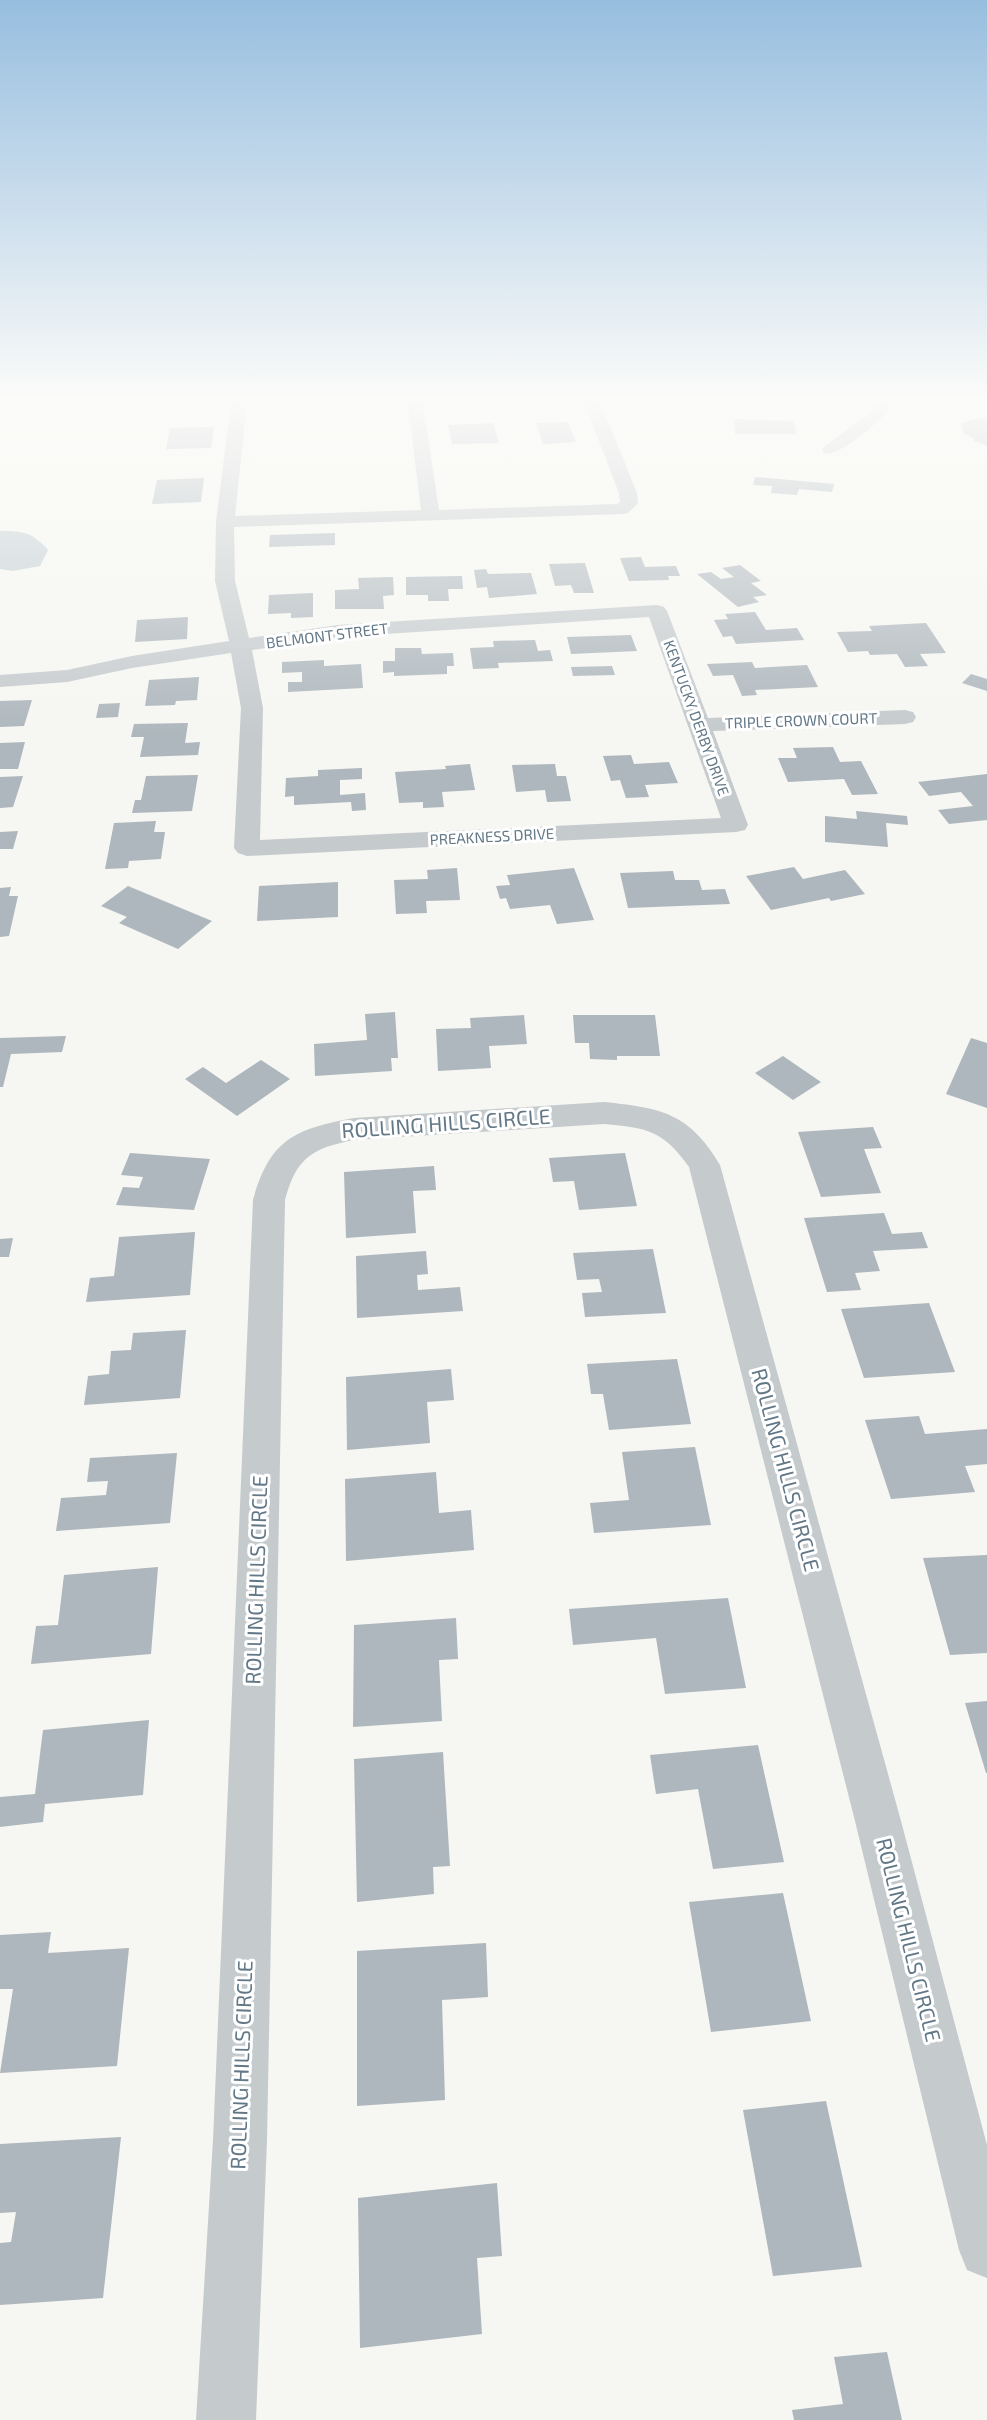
<svg xmlns="http://www.w3.org/2000/svg" width="987" height="2420" viewBox="0 0 987 2420" font-family="'Exo 2',sans-serif">
  <style>
    .water { fill: #bfccd1 }
    .building { fill: #aeb7bd }
    .lines { fill: none; stroke-linecap: round; stroke-linejoin: round }
    .minor { fill: #c5cacd; fill-rule: evenodd }
    .labels { text-anchor: middle; stroke-width: 6; stroke-linejoin: round; paint-order: stroke }
    .far-street-label { font-size: 15px; fill: #627887; stroke: #fff }
    .near-street-label { font-size: 21px; fill: #627887; stroke: #fff }
  </style>
  <rect width="100%" height="100%" fill="#f6f6f2"/>
  <path class="water" d="M0,531C23,531 32,532 48,550L40,566L13,571L0,569Z"/>
  <path class="building" d="M793,397H819L822,402L797,403Z
    M981,418L987,420V445L974,441L973,438L964,434L961,423Z
    M734,419L794,421L796,434H735Z
    M568,422L576,442L543,444L536,423Z
    M493,423L499,443L452,444L448,425Z
    M214,427L211,448L166,449L170,428Z
    M755,477L834,484L832,492L799,489L797,495L771,493L772,486L753,485Z
    M204,478L201,502L152,504L157,480Z
    M335,533V545L269,547L270,535Z
    M641,557L645,567L676,566L680,576H668L669,580L629,581L620,558Z
    M585,563L594,593H574L571,585L555,586L549,564Z
    M740,565L761,581L751,583L767,595L753,597L759,602L738,607L697,574L711,572L721,579L734,577L722,568Z
    M486,569L488,574L531,573L537,594L489,598L487,587L477,588L474,570Z
    M462,576L463,589H448L449,601H428V595H406V577Z
    M393,577L394,595L383,596L384,609H335V590L359,589L358,578Z
    M313,593V617L291,618V613L268,614L269,595Z
    M755,612L766,630L797,628L804,640L736,644L732,636L723,637L714,620L728,619L725,614Z
    M188,617L187,639L135,642L137,620Z
    M926,623L946,653L920,654L928,666L905,667L897,654L870,655L868,651L848,652L837,632L872,631L869,626Z
    M631,635L637,651L571,654L567,637Z
    M535,640L538,651L550,650L553,661L498,663L499,668L473,669L470,648L494,647L493,641Z
    M395,648H421L422,654L453,653L454,666H447V674L394,676V672L383,673V661H395Z
    M324,660V666L361,664L363,688L288,692V682H302V672L282,673V662Z
    M752,662L755,668L807,665L818,687L755,690L757,695L742,696L733,675L713,676L707,664Z
    M612,666L615,675L573,676L571,667Z
    M971,674L987,679V691L962,683Z
    M199,677L197,700L176,701L175,705L145,706L149,680Z
    M32,700L24,726L0,727V701Z
    M120,703L118,717L96,718L99,704Z
    M188,723L185,743L200,742L198,755L140,757L144,737H131L134,724Z
    M25,742L18,769H0V743Z
    M833,747L840,762L861,761L878,794L852,795L844,779L788,782L778,758H797L793,748Z
    M631,755L634,764L669,762L678,783L645,785L649,797L626,798L620,780L611,781L603,756Z
    M470,764L475,790L442,792L444,807L423,808V802L399,803L395,772L446,769L445,766Z
    M555,764L557,776H566L571,801L547,802L545,790L516,792L512,765Z
    M362,768V779L340,780V795L365,793L366,810L352,811L351,802L294,805V796L285,797L286,778L318,776V770Z
    M987,774V820L949,824L938,810L973,806L961,792L929,796L918,782Z
    M198,775L192,811L132,813L135,800H141L146,776Z
    M23,776L13,807L0,808V777Z
    M856,811L907,816L908,825L886,823L888,847L825,842V816L857,819Z
    M156,821L154,832H165L161,859L129,861L128,868L105,869L114,823Z
    M18,831L13,849H0V832Z
    M794,867L803,879L845,870L865,894L831,901L829,898L771,910L746,876Z
    M457,868L460,900L426,901L427,913L396,914L394,880L428,879L427,870Z
    M574,868L594,920L557,924L550,905L510,909L506,898L500,899L496,886L510,885L507,875Z
    M673,871L675,880H699L702,890L725,889L730,904L628,908L620,873Z
    M338,882V917L257,921L259,886Z
    M128,886L212,921L178,949L119,923L127,917L101,906Z
    M11,887L9,896H18L9,936L0,937V888Z
    M395,1012L398,1058H391L392,1071L315,1076L314,1044L367,1040L365,1014Z
    M524,1015L527,1044L489,1046L491,1068L438,1071L436,1029L471,1028L470,1018Z
    M573,1015H655L660,1056H617V1060L590,1059L589,1043H575Z
    M66,1036L62,1052L11,1054L3,1087H0V1038Z
    M971,1038L987,1043V1108L946,1094Z
    M783,1056L821,1082L793,1100L755,1073Z
    M261,1060L290,1079L237,1116L185,1079L203,1067L226,1083Z
    M873,1127L882,1148L864,1149L881,1193L821,1197L798,1132Z
    M130,1153L210,1159L194,1210L116,1205L123,1187L139,1188L143,1177L121,1175Z
    M625,1153L637,1206L579,1210L574,1181L553,1182L549,1158Z
    M434,1166L436,1190L413,1191L416,1233L346,1238L344,1172Z
    M884,1213L892,1234L922,1232L928,1248L873,1251L880,1271L855,1273L861,1290L827,1292L804,1218Z
    M195,1232L190,1295L86,1302L90,1278L114,1276L119,1237Z
    M13,1238L9,1257H0V1239Z
    M653,1249L666,1313L585,1317L582,1293L602,1292L599,1279L577,1280L573,1253Z
    M426,1251L428,1274L417,1275L418,1290L460,1287L463,1311L357,1318L356,1256Z
    M929,1303L955,1372L864,1378L841,1309Z
    M186,1330L180,1398L84,1405L88,1376L109,1374L111,1351L131,1350L133,1333Z
    M677,1359L691,1424L609,1430L603,1394H591L587,1364Z
    M451,1369L454,1400L427,1402L430,1443L347,1450L346,1377Z
    M919,1416L925,1434L987,1429V1464L965,1466L975,1492L891,1499L865,1420Z
    M695,1447L711,1525L594,1533L590,1503L629,1500L622,1452Z
    M177,1453L170,1523L56,1531L61,1498L106,1495L108,1481L87,1482L90,1458Z
    M436,1472L439,1513L471,1510L474,1550L346,1561L345,1479Z
    M987,1555V1653L950,1655L923,1558Z
    M158,1567L151,1654L31,1664L36,1626L58,1625L64,1575Z
    M728,1598L746,1688L665,1694L656,1638L573,1645L569,1609Z
    M456,1618L458,1659L439,1660L442,1721L353,1727L354,1625Z
    M987,1701V1773H986L965,1703Z
    M149,1720L143,1795L45,1804L43,1822L0,1827V1797L35,1794L43,1730Z
    M758,1745L784,1862L713,1869L698,1789L656,1794L650,1755Z
    M443,1752L450,1866L433,1867L434,1894L357,1902L354,1759Z
    M783,1893L811,2021L711,2032L689,1902Z
    M51,1932L48,1953L129,1948L117,2066L0,2073L13,1989H0V1935Z
    M486,1943L488,1997L442,2000L445,2100L357,2106V1951Z
    M826,2101L862,2267L773,2276L743,2110Z
    M121,2137L103,2298L0,2305V2243L11,2242L16,2212L0,2213V2144Z
    M497,2183L502,2256L477,2258L482,2334L360,2348L358,2198Z
    M887,2352L902,2420H794L792,2410L843,2404L834,2357Z"/>
  <g class="lines">
    <path class="minor" d="M239,397L247,402L235,516L421,510L407,397L422,398L439,510L617,504L620,502L619,493L582,397H598L637,493L638,503L628,513L622,514L234,527L235,581L249,638L338,625L657,605L664,607L667,611L708,718L905,710L913,712L916,717L913,722L905,724L713,731L748,825L745,830L736,832L247,856L238,853L234,848L241,708L231,653L132,668L67,682L0,687V675L67,670L132,656L229,641L215,581L216,522L231,402ZM649,617L721,818L260,840L263,708L252,650L338,637Z
      M885,397H901C890,412 842,458 824,453L822,450L824,447L868,414Z
      M604,1102C660,1108 689,1112 720,1165L901,1821L987,2145V2278L967,2270L959,2250L855,1821L689,1167C663,1130 647,1128 604,1124L354,1140C312,1148 296,1158 285,1200L267,2140L256,2420H196L213,2140L253,1200C270,1139 295,1129 354,1118Z"/>
  </g>
  <linearGradient id="sky" x2="0" y2="1"><stop stop-color="#97bedf"/><stop offset="0.54" stop-color="#fbfbf9"/><stop offset="1" stop-color="#fbfbf9" stop-opacity="0"/></linearGradient>
  <rect width="987" height="736" fill="url(#sky)"/>
  <g class="labels">
    <g class="far-street-label">
      <text transform="translate(327 636) rotate(-7)" y="5">BELMONT STREET</text>
      <text transform="translate(696 718) rotate(70)" y="5">KENTUCKY DERBY DRIVE</text>
      <text transform="translate(801 721) rotate(-2)" y="5">TRIPLE CROWN COURT</text>
      <text transform="translate(492 837) rotate(-3)" y="5">PREAKNESS DRIVE</text>
    </g>
    <g class="near-street-label">
      <text transform="translate(446 1124) rotate(-4)" y="7">ROLLING HILLS CIRCLE</text>
      <text transform="translate(785 1470) rotate(75)" y="7">ROLLING HILLS CIRCLE</text>
      <text transform="translate(257 1580) rotate(-88)" y="7">ROLLING HILLS CIRCLE</text>
      <text transform="translate(908 1940) rotate(76)" y="7">ROLLING HILLS CIRCLE</text>
      <text transform="translate(242 2065) rotate(-88)" y="7">ROLLING HILLS CIRCLE</text>
    </g>
  </g>
</svg>
